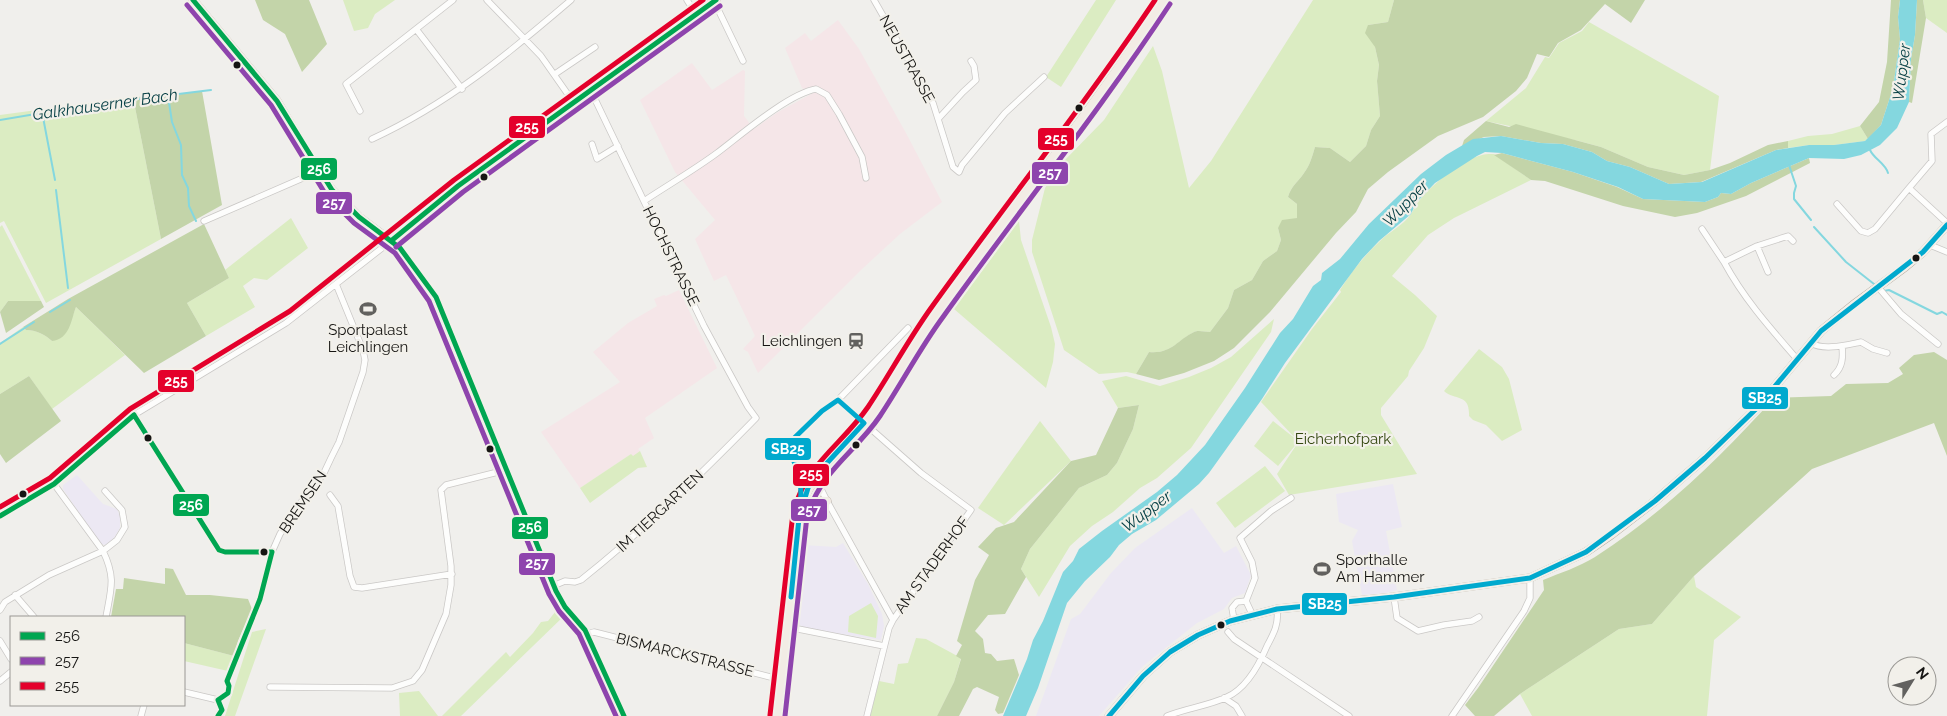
<svg xmlns="http://www.w3.org/2000/svg" width="1947" height="716" viewBox="0 0 1947 716" font-family="Raleway,sans-serif">
  <style>
    .industrial { fill: #f5e6e8 }
    .education { fill: #ece8f3 }
    .green { fill: #dbecc2 }
    .forest { fill: #c3d4a9 }
    .water { fill: #84d7df }
    .lines { fill: none; stroke-linecap: round; stroke-linejoin: round }
    .stream { stroke: #84d7df; stroke-width: 2 }
    .minor-tunnel { stroke: #cfcecb; stroke-width: 5.5; stroke-dasharray: 5.5 3; stroke-linecap: butt }
    .minor-casing { stroke: #cac8c6; stroke-width: 7 }
    .major-casing { stroke: #b7aca1; stroke-width: 9 }
    .minor { stroke: #fdfdfc; stroke-width: 5.5 }
    .major { stroke: #f2ece5; stroke-width: 8 }
    .bus-1-casing { stroke: #f2f0ea; stroke-width: 9 }
    .bus-2-casing { stroke: #f2f0ea; stroke-width: 9 }
    .bus-3-casing { stroke: #f2f0ea; stroke-width: 9 }
    .bus-4-casing { stroke: #f2f0ea; stroke-width: 9 }
    .bus-1 { stroke: #00a651; stroke-width: 5 }
    .bus-2 { stroke: #8e44ad; stroke-width: 5 }
    .bus-3 { stroke: #e4002b; stroke-width: 5 }
    .bus-4 { stroke: #00a9ce; stroke-width: 5 }
    .bus-dot { fill: #161513; stroke: #f2f0ea; stroke-width: 2 }
    .labels { text-anchor: middle; stroke-width: 4.5; stroke-linejoin: round; paint-order: stroke }
    .street-label { font-size: 15px; fill: #161513; stroke: #f2f0ea }
    .poi-label { font-size: 15px; fill: #161513; stroke: #f2f0ea }
    .park-label { font-size: 15px; fill: #344710; stroke: #f2f0ea }
    .water-label { font-size: 16px; font-style: italic; fill: #084146; stroke: #f2f0ea }
    .line-badge { stroke: #f2f0ea; stroke-width: 2 }
    .badge-label { font-size: 14px; text-anchor: middle; font-weight: bold; fill: #fff }
  </style>
  <rect width="100%" height="100%" fill="#f0efec"/>
  <path class="industrial" d="M838,20L859,49L906,133L942,202L900,234L861,270L758,373L748,352L743,349L755,336L726,275L714,281L695,239L715,220L675,172L640,100L692,63L712,90L743,70L745,71L744,116L754,129L778,112L813,93L802,88L785,48L805,33L811,41Z
    M679,290L717,368L645,418L654,438L638,449L640,451L633,457L631,454L580,488L541,432L620,382L593,352L628,323L657,306L654,299L664,295L666,296Z"/>
  <path class="education" d="M77,475L103,504L117,509L120,516V528L114,538L106,545L101,544L96,538L63,489V485Z
    M1393,484L1402,527L1386,531L1397,590L1386,593L1362,595L1352,541L1358,530L1339,522L1336,494Z
    M1192,508L1224,553L1236,546L1251,575L1245,593L1232,598L1224,609L1197,623L1143,666L1099,716H1036L1071,619L1080,614L1111,573L1135,548Z
    M843,543L868,584L882,614L884,626L881,640L808,629L795,623L803,545L836,547Z"/>
  <path class="green" d="M343,0H395L375,14L368,28L354,31Z
    M1096,0H1116L1061,87L1046,77Z
    M1313,0H1394L1388,22L1368,25L1375,47L1379,65L1377,81L1380,116L1371,130L1366,146L1350,162L1330,148L1315,147C1312,157 1310,165 1304,173C1298,182 1291,186 1288,197L1297,204V218L1278,228L1281,240L1277,251L1263,261L1252,280L1234,290L1228,308L1210,332C1205,332 1198,330 1194,332C1177,341 1171,354 1149,352L1136,374L1127,372L1099,374L1064,350L1032,252V240L1045,188L1063,162L1104,120L1153,46L1162,71L1189,188L1211,161Z
    M1923,0H1947V33L1926,18Z
    M1589,22L1719,96L1710,170L1684,175L1648,167L1601,147L1579,141L1486,121L1526,88L1545,57L1549,58L1559,43L1582,31Z
    M133,97L161,239L46,303L4,221L0,223V115Z
    M1860,126L1868,139L1865,141L1834,145H1809L1788,148V141L1808,136L1832,134Z
    M1488,154H1494L1531,180L1454,218L1428,235L1392,276L1415,295L1437,316L1424,348L1409,371L1408,376L1381,408V415L1417,474L1289,495L1277,474L1299,441L1278,466L1254,446L1273,421L1297,440L1261,402L1312,329L1341,292L1340,290C1351,272 1364,256 1379,242C1388,232 1403,226 1411,214C1414,210 1415,205 1419,201C1431,185 1467,155 1488,154Z
    M291,218L308,248L267,280L254,278L243,286L255,307L206,336L187,303L229,278L225,270Z
    M1019,221L1021,240L1051,327L1055,344L1053,362L1046,388L954,309Z
    M2,225L41,301H8L0,312V227Z
    M76,307L125,355L52,409L29,376L0,394V343L23,327L26,330C36,330 44,334 52,341L73,315Z
    M1274,319L1271,332L1191,448L1157,478L1140,488L1113,512L1092,526L1070,546L1039,597L1021,569L1030,549L1079,488L1107,475L1117,463L1133,429L1139,405L1118,408L1102,381L1126,376L1160,386L1189,377L1211,368L1231,357Z
    M1479,349L1502,367L1509,379L1522,430L1502,441L1486,425L1473,420L1469,416C1470,393 1455,401 1444,391Z
    M1040,421L1071,461L1004,525L978,508Z
    M640,451L647,467L638,468L590,503L580,488L631,454L633,456Z
    M1265,466L1285,491L1235,528L1216,503Z
    M1694,576L1696,587L1741,617L1714,640L1707,716H1532L1520,694L1619,629L1652,624Z
    M871,603L878,616L876,638L848,632L849,616Z
    M559,607L566,614L461,716H442L506,652L510,657L533,633L541,622L548,621Z
    M266,629L235,716H225L252,632Z
    M916,638L926,639L961,658L954,682L937,716H870L879,681L894,684L898,664L908,663Z
    M184,643L234,656L228,671L184,661Z
    M419,691L438,716H400L399,693Z"/>
  <path class="forest" d="M255,0H309L327,44L302,72L285,34L263,20Z
    M1394,0H1645L1631,23L1605,4L1581,30L1558,43L1549,57L1537,54L1527,78L1516,91L1483,117L1438,136L1388,172L1368,189L1356,212L1336,233L1270,312L1234,348L1214,361L1184,373L1159,380L1136,374L1149,352C1172,354 1177,340 1194,332C1198,330 1206,332 1210,332L1228,308L1234,290L1252,280L1263,261L1277,251L1281,240L1278,228L1282,220L1297,218V204L1288,197C1291,186 1298,182 1304,173C1310,165 1312,157 1315,147L1330,148L1350,162L1366,146L1371,130L1380,116L1377,81L1379,65L1375,47L1365,33L1368,25L1388,22Z
    M1891,0H1900L1898,17L1900,39L1893,88L1881,125L1868,139L1860,126L1879,102L1887,62Z
    M1917,0H1923L1926,18L1912,103L1909,102L1911,59L1915,35Z
    M202,91L222,205L161,239L133,97L168,96Z
    M1486,121L1509,127L1516,124L1601,147L1648,167L1684,175L1710,170L1730,163L1768,145L1788,141V148L1776,150L1701,182L1669,184L1630,167L1607,161L1592,152L1563,144L1541,143L1501,136L1484,137L1462,146L1464,140Z
    M1502,153L1573,172L1617,187L1643,199L1705,202L1718,197L1721,193L1731,194L1751,183L1809,158L1810,163L1746,196L1697,213L1675,217L1623,206L1545,181L1531,180L1494,155Z
    M204,224L229,278L187,303L206,336L144,373L76,307C71,320 70,339 52,341C44,334 36,330 26,330L23,327L68,299Z
    M8,301H41L44,307L6,333L0,312Z
    M1934,352L1947,360V456L1934,423L1812,469L1694,576L1652,624L1619,629L1520,694L1494,716H1475L1465,705L1478,688L1544,590L1543,580C1560,573 1579,567 1595,557C1662,514 1721,457 1774,398L1831,396L1846,384L1888,383L1903,374L1899,368L1914,355Z
    M29,376L61,421L6,463L0,454V394Z
    M1139,405L1133,429L1117,463L1107,475L1079,488L1030,549L1021,569L1026,577L1005,614L988,615L975,631L983,639L985,653L991,654L997,661L1014,659L1019,675L1003,713L998,714L995,710L999,697L977,687L973,689L959,716H937L954,682L961,659L956,656L962,645L957,641L975,580L989,555L978,547L996,528L1014,522L1071,461L1096,455L1118,408Z
    M165,568L173,569L186,595H210L248,599L252,609L238,641L234,656L184,643V617H111L116,589H123L124,578L165,584Z"/>
  <path class="water" d="M1900,0H1917L1915,35L1911,59L1909,102L1897,128L1880,145L1861,155L1844,159L1809,158L1751,183L1731,194L1721,193L1718,197L1705,202L1643,199L1618,187L1573,172L1502,153L1485,152L1477,156L1435,183L1416,203L1411,214L1379,241L1362,259L1285,363L1262,399L1209,473L1199,484L1156,520L1132,534L1119,545L1110,557L1085,581L1067,603L1038,688L1026,716H1003L1027,659L1033,640L1043,621L1063,572L1073,561L1079,549L1102,531L1157,492L1177,475L1205,445L1245,388L1280,333L1293,319L1313,286L1321,280L1322,273L1340,259L1369,224L1421,174L1446,155L1473,139L1501,136L1541,143L1563,144L1592,152L1607,161L1630,167L1669,184L1702,182L1776,150L1809,145H1834L1865,141L1881,125L1893,88L1900,39L1898,17Z"/>
  <g class="lines">
    <path class="stream" d="M168,96L172,122L181,145L182,175L188,188L189,206L196,221
      M42,112L55,180
      M0,120L89,105L211,90
      M1870,150C1874,159 1885,163 1888,173
      M1789,165L1796,186L1794,193V199L1811,220
      M56,190L68,288
      M1814,227L1846,262L1874,284
      M1884,291L1889,290L1937,314L1942,312L1947,315
      M50,312L70,300
      M0,344L34,322"/>
    <path class="minor-tunnel" d="M565,607L579,623"/>
    <g class="minor-casing">
      <path id="minor" d="M487,0L541,56L574,103
        M687,0L696,14
        M874,0L933,103L953,167L959,172L962,165L1005,113L1044,77
        M714,1L743,61
        M416,29L462,89
        M555,74L595,47
        M360,111L346,84L453,0
        M939,118L963,92L976,80L974,66L971,61
        M372,139C448,104 508,54 571,0
        M592,144L597,159L618,146
        M1909,188L1932,161L1931,134L1947,122
        M644,201C668,185 694,170 717,153C741,135 788,94 816,89L827,95L839,114L862,157L866,178
        M1837,204L1861,231L1868,233L1875,229L1909,188L1947,223
        M204,221L319,171
        M1702,229L1724,262
        M1793,241L1788,236L1757,246L1724,262C1744,299 1770,328 1797,359
        M1930,245L1947,252
        M1757,246L1768,272
        M1878,287L1901,314L1938,344
        M1811,343C1824,351 1846,345 1861,342L1873,349L1887,353
        M1834,375C1843,367 1843,357 1842,346
        M838,400L921,473L971,510L893,620L889,628L867,716
        M134,415L219,550L225,552H272
        M786,446L815,477L827,501L893,620
        M786,446L822,411L838,400L908,328
        M792,456L798,466L804,497
        M54,484L103,551C116,578 111,589 106,617
        M330,495L338,506L350,576L354,587L362,588L452,574
        M0,516L54,484L134,415L286,323L391,241L400,248L436,297L548,574L565,607
        M553,586L565,581L575,582L581,580C644,530 700,475 756,418L748,407L704,326L591,91
        M15,595L34,617
        M1394,597L1397,618L1418,631L1444,625L1472,621L1479,617
        M1246,601L1255,578L1252,562L1240,538L1271,511L1291,498
        M1246,601L1252,614
        M0,610L5,602L49,575L103,551L117,540L125,527L122,510L105,491
        M1234,620L1232,608L1237,602L1246,601
        M579,623L587,634L624,716
        M788,627L884,646
        M1228,632L1234,639L1349,716
        M587,634L594,632L602,634L782,680
        M0,641L11,659
        M0,681L11,672
        M270,687L392,688L413,681L422,670L446,614L451,585V566L441,490L446,485L506,470
        M184,692L218,700
        M1224,698L1236,706L1242,716
        M141,716L144,705
        M218,716L222,710L218,700L228,693L229,686L227,681L260,599L272,552L280,534L310,489L323,475L331,458L339,442L363,372L365,360L363,350L336,284
        M1167,716C1187,708 1208,706 1227,697C1247,688 1259,665 1267,646C1274,633 1279,624 1277,609
        M1452,716L1524,611L1530,598V578"/>
    </g>
    <g class="major-casing">
      <path id="major" d="M193,0L277,101L319,171L332,190L359,217L391,241L458,186L716,0
        M802,505L810,500L827,501
        M777,716L800,514C810,469 846,449 872,414C895,381 913,345 937,312C1013,208 1094,108 1164,0
        M1109,716L1143,676L1170,652L1198,635L1230,621L1277,609L1394,597L1530,578L1586,552L1611,535L1655,501L1705,458L1756,409L1821,331L1853,305L1905,267L1923,252L1947,225"/>
    </g>
    <use href="#minor" class="minor"/>
    <use href="#major" class="major"/>
    <g class="bus-1-casing">
      <path id="bus-1" d="M193,0L277,101L332,190L359,217L400,248L436,297L556,591L565,607L585,630L624,716
        M391,241L458,186L716,0
        M134,415L219,550L225,552H272
        M0,516L54,484L134,415
        M218,716L222,710L218,700L228,693L229,686L227,681L260,599L272,552"/>
    </g>
    <g class="bus-2-casing">
      <path id="bus-2" d="M187,5L271,105L326,195L354,223L395,253L429,301L549,594L559,611L579,634L616,716
        M396,247L463,192L720,6
        M785,716L807,516C822,469 855,453 880,416C902,383 920,348 943,317C1018,212 1099,112 1170,4"/>
    </g>
    <g class="bus-3-casing">
      <path id="bus-3" d="M0,507L50,478L130,409L290,311L454,180L703,0
        M770,715L793,513C806,463 841,446 868,407C890,374 908,340 931,308C1005,205 1084,106 1155,0"/>
    </g>
    <g class="bus-4-casing">
      <path id="bus-4" d="M838,400L864,423L815,476L808,488L799,518C803,488 802,473 786,446L822,411Z
        M791,597L799,518
        M791,597L799,518
        M1109,716L1143,676L1170,652L1198,635L1230,621L1277,609L1394,597L1530,578L1586,552L1655,501L1705,458L1756,409L1821,331L1923,252L1947,225"/>
    </g>
    <use href="#bus-1" class="bus-1"/>
    <use href="#bus-2" class="bus-2"/>
    <use href="#bus-3" class="bus-3"/>
    <use href="#bus-4" class="bus-4"/>
  </g>
  <defs>
    <g id="stadium-bare" transform="scale(1.35)"><path d="M0-5a6.5 5 0 1 0 0 10a6.5 5 0 1 0 0-10ZM-3.5-1.8h7v3.6h-7Z" fill="#62615f" stroke="#f2f0ea" stroke-width="2.5" paint-order="stroke"/></g>
    <g id="station-bare" transform="scale(1.35)"><path d="M-3-6H3Q5-6 5-4V2Q5 4 3 4L4.5 6H3L1.5 4h-3L-3 6H-4.5L-3 4Q-5 4-5 2V-4Q-5-6-3-6ZM-3.5-4v3h7v-3ZM-3.5 1v1.5H-2V1ZM2 1v1.5H3.5V1Z" fill="#62615f" stroke="#f2f0ea" stroke-width="2.5" paint-order="stroke"/></g>
  </defs>
  <g fill-rule="evenodd">
    <use href="#stadium-bare" x="368" y="309"/>
    <use href="#station-bare" x="856" y="341"/>
    <use href="#stadium-bare" x="1322" y="569"/>
  </g>
  <g class="bus-dot">
    <circle cx="237" cy="65" r="4.5"/>
    <circle cx="1079" cy="108" r="4.5"/>
    <circle cx="484" cy="177" r="4.5"/>
    <circle cx="1916" cy="258" r="4.5"/>
    <circle cx="148" cy="438" r="4.5"/>
    <circle cx="856" cy="445" r="4.5"/>
    <circle cx="490" cy="449" r="4.5"/>
    <circle cx="23" cy="494" r="4.5"/>
    <circle cx="264" cy="552" r="4.5"/>
    <circle cx="1221" cy="625" r="4.5"/>
  </g>
  <g class="labels">
    <g class="street-label">
      <text transform="translate(907 59) rotate(61)" y="5">NEUSTRASSE</text>
      <text transform="translate(671 256) rotate(64)" y="5">HOCHSTRASSE</text>
      <text transform="translate(303 502) rotate(-56)" y="5">BREMSEN</text>
      <text transform="translate(660 511) rotate(-43)" y="5">IM TIERGARTEN</text>
      <text transform="translate(932 565) rotate(-54)" y="5">AM STADERHOF</text>
      <text transform="translate(685 655) rotate(14)" y="5">BISMARCKSTRASSE</text>
    </g>
    <g class="poi-label">
      <text x="368" y="335">Sportpalast<tspan x="368" dy="17">Leichlingen</tspan></text>
      <text x="842" y="346" text-anchor="end">Leichlingen</text>
      <text x="1336" y="565" text-anchor="start">Sporthalle<tspan x="1336" dy="17">Am Hammer</tspan></text>
    </g>
    <g class="park-label">
      <text x="1343" y="444">Eicherhofpark</text>
    </g>
    <g class="water-label">
      <text transform="translate(1901 72) rotate(-83)" y="6">Wupper</text>
      <text transform="translate(105 104) rotate(-8)" y="6">Galkhauserner Bach</text>
      <text transform="translate(1405 203) rotate(-46)" y="6">Wupper</text>
      <text transform="translate(1146 511) rotate(-37)" y="6">Wupper</text>
    </g>
  </g>
  <g class="line-badge">
    <rect x="508" y="115" width="38" height="24" rx="5" fill="#e4002b"/>
    <rect x="1037" y="127" width="38" height="24" rx="5" fill="#e4002b"/>
    <rect x="300" y="157" width="38" height="24" rx="5" fill="#00a651"/>
    <rect x="1031" y="161" width="38" height="24" rx="5" fill="#8e44ad"/>
    <rect x="315" y="191" width="38" height="24" rx="5" fill="#8e44ad"/>
    <rect x="157" y="369" width="38" height="24" rx="5" fill="#e4002b"/>
    <rect x="1741" y="386" width="48" height="24" rx="5" fill="#00a9ce"/>
    <rect x="764" y="437" width="48" height="24" rx="5" fill="#00a9ce"/>
    <rect x="792" y="463" width="38" height="24" rx="5" fill="#e4002b"/>
    <rect x="172" y="493" width="38" height="24" rx="5" fill="#00a651"/>
    <rect x="790" y="498" width="38" height="24" rx="5" fill="#8e44ad"/>
    <rect x="511" y="516" width="38" height="24" rx="5" fill="#00a651"/>
    <rect x="518" y="552" width="38" height="24" rx="5" fill="#8e44ad"/>
    <rect x="1301" y="592" width="47" height="24" rx="5" fill="#00a9ce"/>
  </g>
  <g class="badge-label">
    <text x="527" y="132">255</text>
    <text x="1056" y="144">255</text>
    <text x="319" y="174">256</text>
    <text x="1050" y="178">257</text>
    <text x="334" y="208">257</text>
    <text x="176" y="386">255</text>
    <text x="1765" y="403">SB25</text>
    <text x="788" y="454">SB25</text>
    <text x="811" y="479">255</text>
    <text x="191" y="510">256</text>
    <text x="809" y="515">257</text>
    <text x="530" y="532">256</text>
    <text x="537" y="568">257</text>
    <text x="1325" y="609">SB25</text>
  </g>
  <rect x="10" y="616" width="175" height="90" fill="#f2f0ea" stroke="#9a9894"/>
  <rect x="20" y="632" width="25" height="8" fill="#00a651" stroke="#9a9894"/>
  <text x="55" y="641" font-size="15" fill="#161513">256</text>
  <rect x="20" y="657" width="25" height="8" fill="#8e44ad" stroke="#9a9894"/>
  <text x="55" y="666" font-size="15" fill="#161513">257</text>
  <rect x="20" y="682" width="25" height="8" fill="#e4002b" stroke="#9a9894"/>
  <text x="55" y="691" font-size="15" fill="#161513">255</text>
  <g transform="translate(1912 681) rotate(53)"><circle r="24" fill="#f2f0ea" stroke="#9a9894"/>
  <path d="M0-4L9 19L0 12L-9 19Z" fill="#62615f"/>
  <text y="-8" font-size="14" font-weight="bold" text-anchor="middle" fill="#161513">N</text>
  </g>
</svg>
